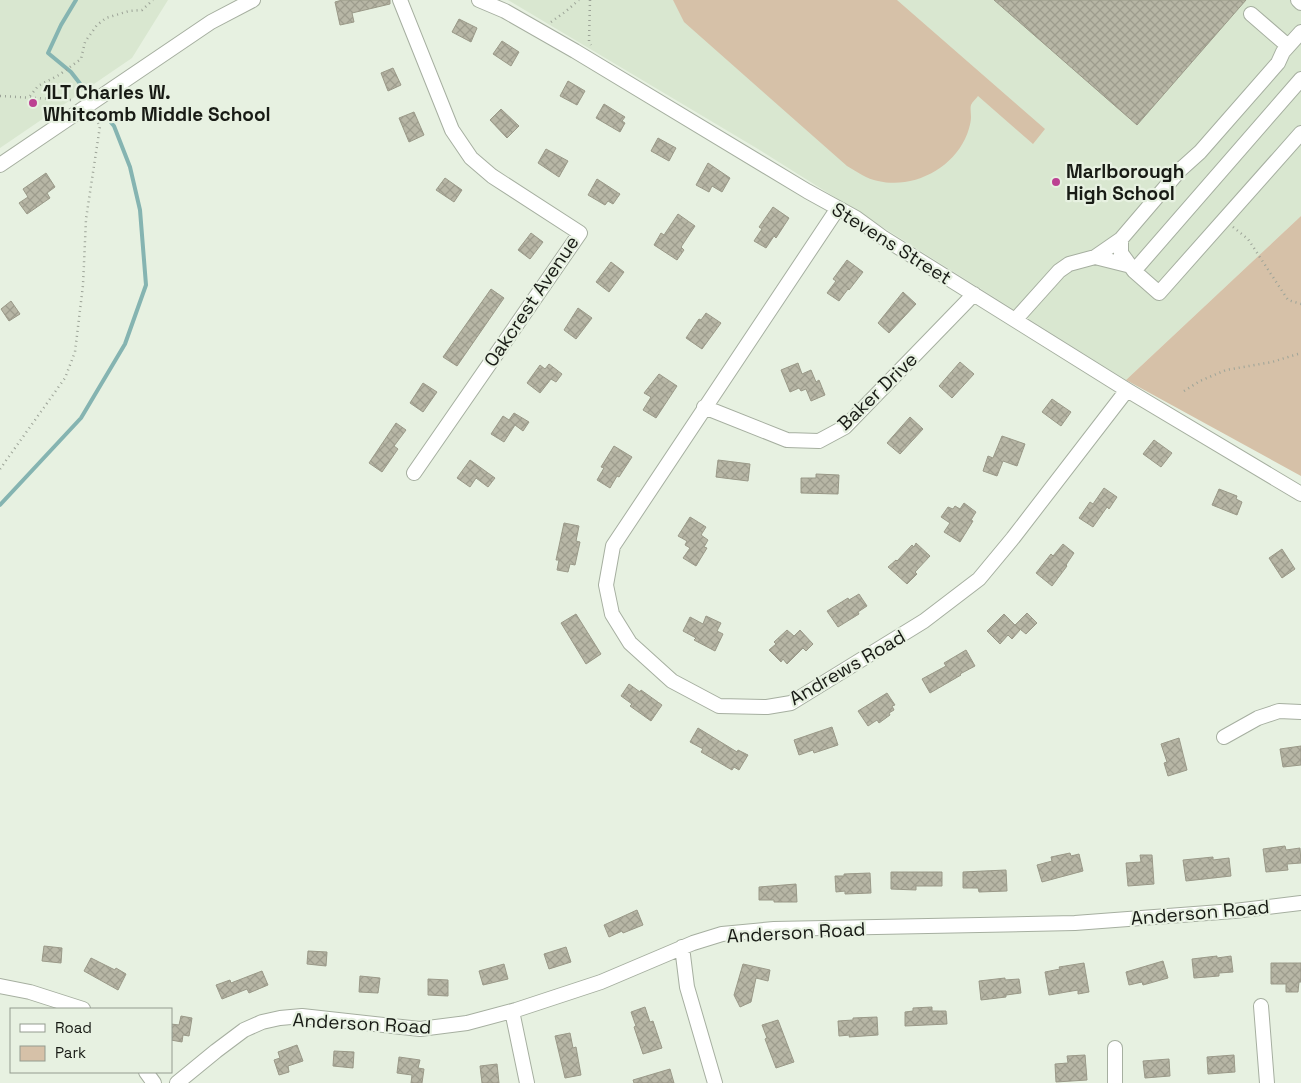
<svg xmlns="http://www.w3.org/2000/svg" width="1301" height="1083" viewBox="0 0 1301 1083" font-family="'Space Grotesk',sans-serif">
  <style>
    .built { fill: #d9e7d0 }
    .park { fill: #d6c1a8 }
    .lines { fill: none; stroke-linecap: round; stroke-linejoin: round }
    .stream { stroke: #85b4b1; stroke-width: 4 }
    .building { fill: url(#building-cross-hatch); stroke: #9a9988 }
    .minor-casing { stroke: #a6afa0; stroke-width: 16 }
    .path { stroke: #9ca397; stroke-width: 2.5; stroke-dasharray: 1 4; stroke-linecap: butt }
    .minor { stroke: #fff; stroke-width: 14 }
    .poi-dot { fill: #bc4192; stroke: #e7f1e1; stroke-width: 2 }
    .labels { text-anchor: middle; stroke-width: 4.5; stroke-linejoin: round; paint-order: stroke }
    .poi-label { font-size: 19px; font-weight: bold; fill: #181b15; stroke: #e7f1e1; text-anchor: start }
    .street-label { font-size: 19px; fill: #181b15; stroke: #e7f1e1 }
  </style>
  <defs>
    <pattern id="building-cross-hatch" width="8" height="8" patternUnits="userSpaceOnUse" patternTransform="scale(1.25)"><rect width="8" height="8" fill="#b7b6a5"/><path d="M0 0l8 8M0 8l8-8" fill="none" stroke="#9d9c8d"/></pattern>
  </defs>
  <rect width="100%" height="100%" fill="#e7f1e1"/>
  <path class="built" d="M0,0H168L132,58L0,148Z
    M508,0H1301V216L1126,380L758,149Z"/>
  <path class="park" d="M673,0H897L1045,129L1033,144L978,96C976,99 972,102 971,105C970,108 971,113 971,117C971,123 968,133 965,139C950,170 912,189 878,181C867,179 857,172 847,166L684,22Z
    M1301,216V476L1126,380Z"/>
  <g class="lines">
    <path class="stream" d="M76,0L61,25L48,53L71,72L85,90
      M0,505L81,418L125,344L146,285L140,210L130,167L114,126L103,113"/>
  </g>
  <path class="building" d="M342,0H390V4L352,13L354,22L340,25L335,2Z
    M994,0H1246L1137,125Z
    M459,19L477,28L471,42L452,32Z
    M502,41L519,52L511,66L493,54Z
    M393,68L401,85L388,91L381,73Z
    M568,81L585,91L577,105L560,96Z
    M604,104L625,117L622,121L625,123L620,132L596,118Z
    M501,109L519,126L507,138L490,120Z
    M414,112L424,135L409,142L399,118Z
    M658,138L676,148L669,161L651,151Z
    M546,149L568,161L559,177L538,163Z
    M708,163L730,178L722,192L712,186L709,192L696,185Z
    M46,173L55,187L47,193L50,198L27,214L19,203L28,197L23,189Z
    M445,178L462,190L454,202L436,190Z
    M597,179L620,194L613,204L608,201L605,205L588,195Z
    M773,207L789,218L776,238L774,236L766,248L754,241L762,229L759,227Z
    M678,214L695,226L681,247L684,250L677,260L654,245L661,233L664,235Z
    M531,233L543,242L530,259L518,250Z
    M847,260L863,272L849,290L848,289L839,301L827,293L836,281L833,279Z
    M611,262L624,272L609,292L596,282Z
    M491,289L504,298L457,366L443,357Z
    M903,292L916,304L889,333L878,323Z
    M11,301L20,314L9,321L1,309Z
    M578,308L592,318L576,339L564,330Z
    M706,313L721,323L702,349L686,338L699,319L701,320Z
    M960,362L974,374L952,398L939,386Z
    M798,363L802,374L811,370L816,382L819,380L825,395L811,401L806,389L801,391L799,388L790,392L781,370Z
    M549,364L562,374L556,382L551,379L540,393L527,383L540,365L545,369Z
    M659,374L677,386L656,418L643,410L651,397L644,393Z
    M423,383L437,392L423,412L410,403Z
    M1052,399L1071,412L1061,426L1042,412Z
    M514,413L529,422L523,431L515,425L504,442L491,434L503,416L509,420Z
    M910,417L923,429L900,454L887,443Z
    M396,423L406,430L394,446L398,449L382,472L369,463Z
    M1002,436L1025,444L1017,466L1003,461L997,476L983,471L988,456L993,458Z
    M1154,440L1172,453L1161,467L1143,454Z
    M614,446L632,457L619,477L617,476L610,488L597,480L604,468L601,467Z
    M470,460L495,478L488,487L476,478L470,487L457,478Z
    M718,460L750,464L748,481L716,477Z
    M816,474L839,475L838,494L801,493V478H816Z
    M1104,488L1117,497L1109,509L1107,507L1093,527L1079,518L1090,502L1093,504Z
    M1219,489L1237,496L1236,499L1242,502L1237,515L1212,505Z
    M964,503L976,512L971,520L973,521L960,542L944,532L950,523L941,517L948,507L953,509L955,506L960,509Z
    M690,517L706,527L701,535L708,540L704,547L707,548L696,566L683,558L690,548L685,545L687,541L678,536Z
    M564,523L579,526L576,541L580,542L575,565L570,564L568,572L557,570L559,560H556Z
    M916,543L930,556L915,572L917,574L907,584L888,567L896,560L897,561L912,545L914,547Z
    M1063,544L1074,553L1066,565L1067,566L1052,586L1036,573L1051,554L1053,556Z
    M1282,549L1295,569L1282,578L1269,558Z
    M859,594L867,606L858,612L859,614L838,627L827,611L848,598L849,600Z
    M1027,613L1037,623L1026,634L1015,625Z
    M576,614L601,654L586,664L561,623Z
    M1004,614L1020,630L1012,639L1008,635L1000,644L987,631Z
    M706,616L721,623L717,631L723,634L715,651L694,640L696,638L683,631L690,617L703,624Z
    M787,630L794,636L800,630L813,644L806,651L803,648L787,664L783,659L781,662L769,650L776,644L774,642Z
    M966,650L975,666L960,674L961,675L930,693L922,679L946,666L944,663Z
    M629,684L640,692L641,690L662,705L651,721L630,706L632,704L621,696Z
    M887,693L895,705L892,706L894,710L889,713L890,715L879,723L877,720L868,726L858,711Z
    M832,727L838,745L814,753L813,750L799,755L794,740Z
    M698,728L737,752L738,750L748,755L739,770L734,767L732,770L701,752L703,749L690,742Z
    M1179,738L1187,770L1168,776L1164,763L1167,762L1161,744Z
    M1301,746V765L1283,767L1280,749Z
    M1285,846L1286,850L1300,848L1301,863L1287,864L1288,870L1266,872L1263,849Z
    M1070,853L1071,856L1079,854L1083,871L1042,882L1037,865L1052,861L1051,857Z
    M1140,855H1152L1154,884L1128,886L1126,863L1141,862Z
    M1213,857V860L1229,858L1231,876L1186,881L1183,860Z
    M1006,870L1007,891L979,892L978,888H963V872Z
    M891,872H942V886H916V890L891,889Z
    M870,873L871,893L845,894V891L836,892L835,876H844V874Z
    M796,884L797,902H774V900H759V887Z
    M637,910L643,925L623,933L622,931L609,937L604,925Z
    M44,946L62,948L61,963L42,961Z
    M566,947L571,962L549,969L544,954Z
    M308,951L327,952L326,966L307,964Z
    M1217,956V958L1231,956L1233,972L1219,973V976L1194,978L1192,959Z
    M91,958L115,970L116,968L126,974L118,990L84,971Z
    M1163,961L1168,978L1143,985L1142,982L1129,985L1126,972Z
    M1084,963L1089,992L1078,994V990L1049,995L1045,972L1060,969L1059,967Z
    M1271,963H1301V982H1299L1298,992H1286V984H1271Z
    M504,964L508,979L483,985L479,971Z
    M743,964L770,970L768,981L756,978L751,1002L740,1007L734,995Z
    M262,971L268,985L249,993L247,989L222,999L216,985L230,980L231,983Z
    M360,976L380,978L378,993L359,992Z
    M1005,978V980L1019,979L1021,993L1006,995V997L981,1000L979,981Z
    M428,979L448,980V996L428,995Z
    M645,1007L650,1022L653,1021L662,1048L643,1054L634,1027L636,1026L631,1012Z
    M932,1007V1011H946L947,1024L905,1026V1012L913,1011V1008Z
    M181,1016L192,1018L189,1036L183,1035L182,1042L171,1040V1024L179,1025Z
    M877,1017L878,1035L849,1037L850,1035L839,1036L838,1021L853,1020V1018Z
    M778,1020L794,1062L776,1068L765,1039L767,1038L762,1025Z
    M570,1033L573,1048L576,1047L581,1075L565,1078L555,1036Z
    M297,1045L303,1061L288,1066L289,1072L279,1075L274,1060L280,1058L278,1052Z
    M334,1051L354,1052L353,1068L333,1066Z
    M1085,1055L1087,1080L1056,1082L1055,1064L1068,1063L1067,1056Z
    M1234,1055L1235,1072L1208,1074L1207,1057Z
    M399,1057L420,1060L418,1068L424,1069L422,1083H411L412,1075L397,1073Z
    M1169,1059L1170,1076L1145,1078L1143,1061Z
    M497,1064L499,1083H482L480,1066Z
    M670,1069L674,1083H634L633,1080Z"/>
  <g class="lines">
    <g class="minor-casing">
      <path id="minor" d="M400,0L452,130L471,158L492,176L580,233L414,473
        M479,0L505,11L575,51L807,191L856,218L882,237L1127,390L1301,494
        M1298,0L1301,3
        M1251,14L1288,46
        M0,165L211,22L253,0
        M838,208L613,546L606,585L612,614L630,643L672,681L719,706L767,707L791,703L924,621L979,579L1013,538L1127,390
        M1121,239V253L1134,271L1159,293L1301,133
        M1095,257L1131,266
        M1134,271L1301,79
        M1015,320L1059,271L1069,264L1095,257L1121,239L1180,170L1200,152L1278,63L1283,52L1301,32
        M704,407L787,440L819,441L845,427L974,294
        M1224,737L1258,718L1279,711L1301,712
        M682,947L687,987L715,1083
        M0,986L30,992L83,1009
        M1261,1006L1267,1083
        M512,1011L527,1083
        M1115,1048V1083
        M146,1072L154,1083
        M177,1083L216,1051L244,1030L262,1022L280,1018L302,1016L420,1029L467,1023L516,1010L601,982L693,943L722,934L774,929L1075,923L1234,911L1301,903"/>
    </g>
    <path class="path" d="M590,0L589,41L591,45
      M551,22L565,12L579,0
      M0,96L71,100
      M30,96L38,86L59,75L81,59L85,42L97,25L106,18L129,11L142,10L153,0
      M1233,227L1248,239L1288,300L1301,304
      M1184,391L1200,381L1226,370L1272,362L1301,353
      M0,469L65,378L75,352L83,285L86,219L100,126L95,117"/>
    <use href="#minor" class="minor"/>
  </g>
  <g class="poi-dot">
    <circle cx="33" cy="103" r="5"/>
    <circle cx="1056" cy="182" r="5"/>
  </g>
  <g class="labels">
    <g class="poi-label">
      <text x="43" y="99">1LT Charles W.<tspan x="43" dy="22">Whitcomb Middle School</tspan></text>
      <text x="1066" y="178">Marlborough<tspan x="1066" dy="22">High School</tspan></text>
    </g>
    <g class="street-label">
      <text transform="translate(892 243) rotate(32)" y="7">Stevens Street</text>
      <text transform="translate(531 301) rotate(-56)" y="7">Oakcrest Avenue</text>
      <text transform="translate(877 391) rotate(-44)" y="7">Baker Drive</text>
      <text transform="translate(847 667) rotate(-30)" y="7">Andrews Road</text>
      <text transform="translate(1200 912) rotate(-5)" y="7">Anderson Road</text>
      <text transform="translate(796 932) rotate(-3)" y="7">Anderson Road</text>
      <text transform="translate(362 1023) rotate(3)" y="7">Anderson Road</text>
    </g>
  </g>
  <rect x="10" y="1008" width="162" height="65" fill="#e7f1e1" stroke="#949b8f"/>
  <rect x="20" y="1024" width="25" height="8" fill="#ffffff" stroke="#949b8f"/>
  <text x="55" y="1033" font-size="15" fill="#181b15">Road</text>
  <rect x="20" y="1046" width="25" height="15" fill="#d6c1a8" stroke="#949b8f"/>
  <text x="55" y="1058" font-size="15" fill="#181b15">Park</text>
</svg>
